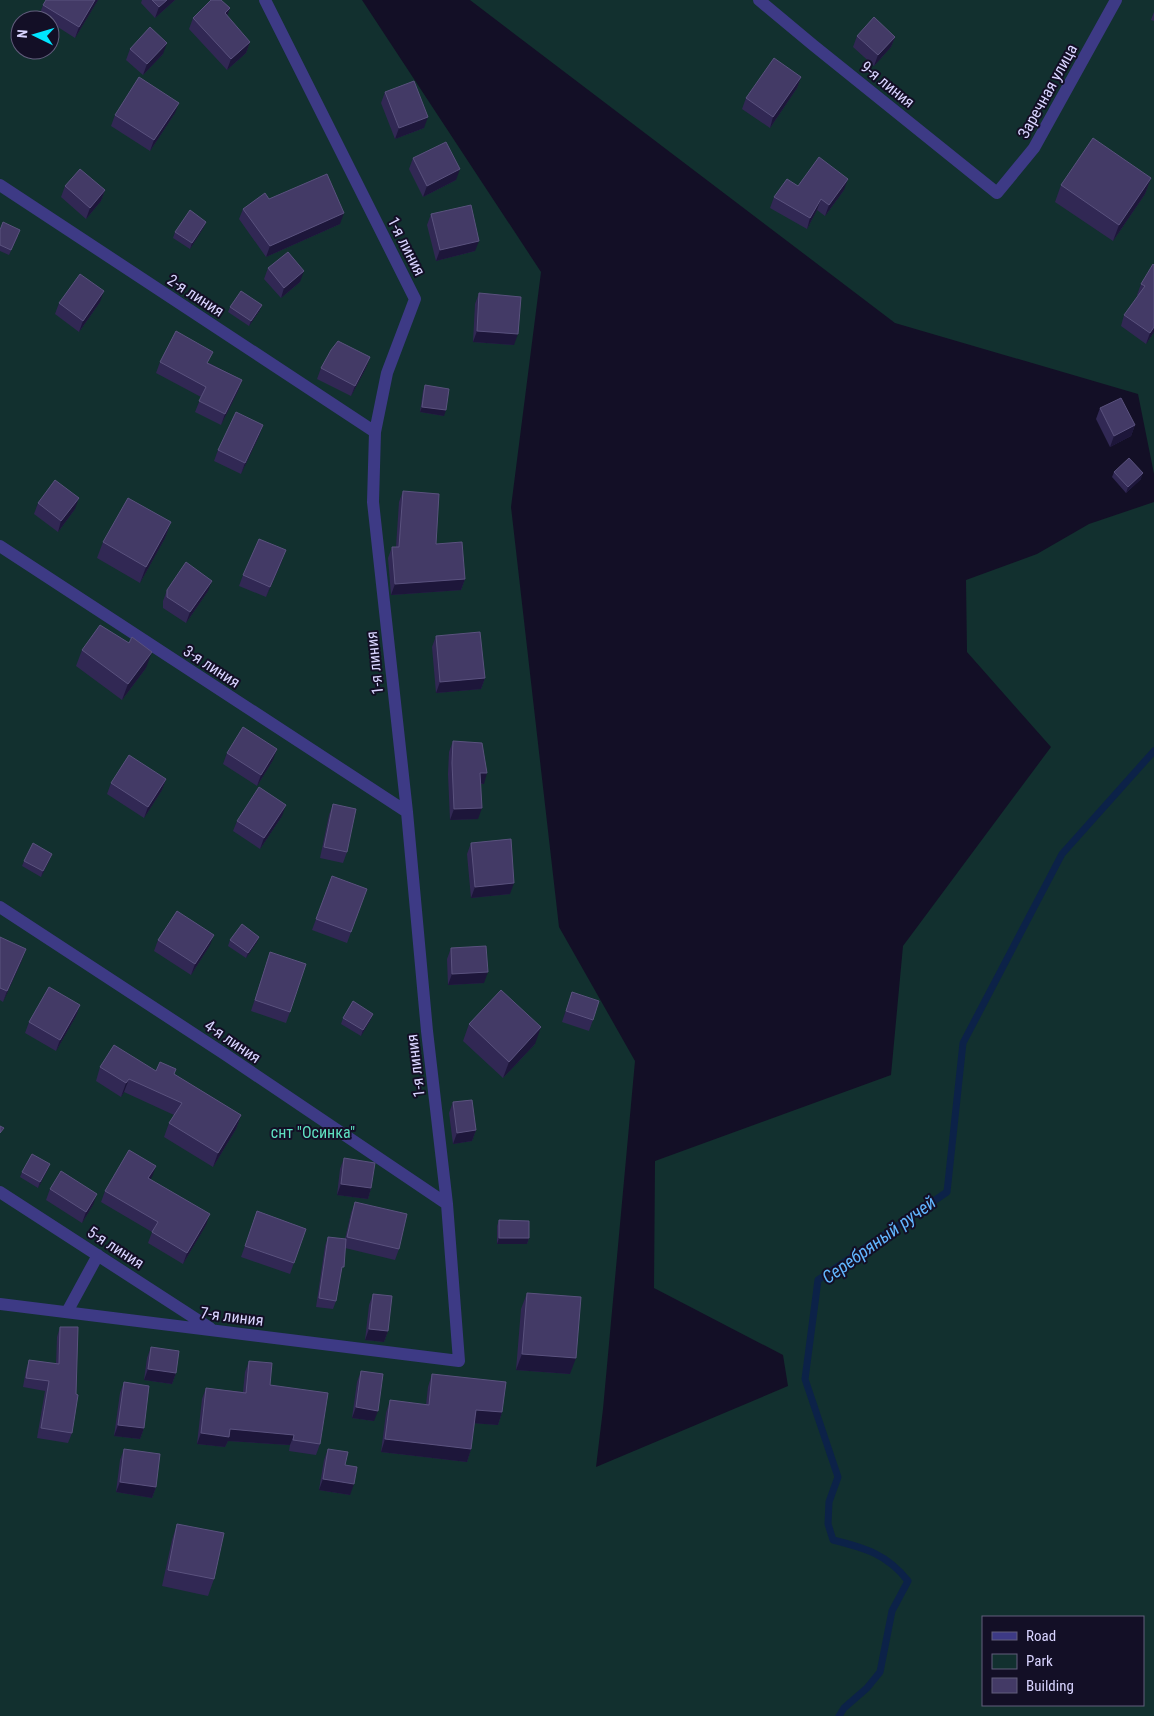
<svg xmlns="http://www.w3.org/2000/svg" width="1154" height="1716" viewBox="0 0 1154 1716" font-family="'Roboto Condensed',sans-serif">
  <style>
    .green { fill: #12302f; fill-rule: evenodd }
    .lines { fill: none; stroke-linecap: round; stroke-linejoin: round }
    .stream { stroke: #0c2248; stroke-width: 7 }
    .minor { stroke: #3d3a85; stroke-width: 12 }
    .wall { fill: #312854 }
    .shaded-wall { fill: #1d163a }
    .building { fill: #433a66; stroke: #5a527e }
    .labels { text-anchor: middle; stroke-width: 4; stroke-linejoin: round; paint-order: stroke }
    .street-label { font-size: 16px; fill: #d9d4ff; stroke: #130f26 }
    .park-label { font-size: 16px; fill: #5fe0c0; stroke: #130f26 }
    .water-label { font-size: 18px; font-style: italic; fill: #62b6ff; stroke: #130f26 }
  </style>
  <rect width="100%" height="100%" fill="#130f26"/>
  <path class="green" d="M0,0H362L541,272L511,507L559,927L635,1061L603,1409L596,1467L788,1386L783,1355L654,1288L655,1161L891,1075L903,946L1051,747L967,652L966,580L1037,554L1089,524L1154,502V1716H0ZM20,20H50V50H20ZM983,1617H1143V1705H983Z
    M470,0H1154V474L1138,394L895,323Z"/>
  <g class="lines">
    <path class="stream" d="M839,1716L844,1708L867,1688L880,1672L892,1611L908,1581C887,1554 865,1548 833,1540L828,1524L829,1502L838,1477L805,1379L818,1280L947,1192L963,1043L1062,854L1154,751"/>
    <path class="minor" d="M759,0L813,45L997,193L1034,148L1116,0
      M0,185L375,432
      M0,546L407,812
      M0,907L226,1055L447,1204
      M0,1192L210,1328
      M0,1304L459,1361L447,1204L427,1031L407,812L373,502L375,432L387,373L415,299L265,0
      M67,1312L98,1255"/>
  </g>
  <path class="wall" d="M46,0H98L75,38L50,22V20H46L39,16L43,5Z
    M142,0H175L155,18L141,3Z
    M230,8L227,16L250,42L246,53L227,70L189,29L193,18Z
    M1154,12V21L1151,20Z
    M857,36L895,37L891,47L874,66L853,47Z
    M130,49L163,54L143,75L126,60Z
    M801,77L797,88L770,128L742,109L746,98Z
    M385,92L424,128L395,139L381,103Z
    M175,113L150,151L111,126L115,115Z
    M413,158L456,180L423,197L409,169Z
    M1151,178L1145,194L1113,241L1055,202L1061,185Z
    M65,186L105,190L101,201L86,219L61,197Z
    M844,190L825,216L817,210L807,229L770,208L774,197Z
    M269,199L340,224L266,257L239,219L243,209Z
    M431,214L475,251L436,261L427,225Z
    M206,222L204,227L190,249L173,238L175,232Z
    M0,230L18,236L9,255L0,251Z
    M1154,265V332L1146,344L1121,326L1124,315L1138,296L1137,295L1141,284Z
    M268,268L300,282L281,298L264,279Z
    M479,293L514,345L473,342L475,304Z
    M100,302L79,332L55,314L59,303Z
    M230,307L260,310L249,326L228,312Z
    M370,357L366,368L351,396L317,379L321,368Z
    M160,362L209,363L242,380L238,391L221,425L195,412L201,397L156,373Z
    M425,385L444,416L420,412L423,391Z
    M1100,408L1135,425L1131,436L1110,447L1096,419Z
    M263,425L259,436L241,474L214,461L218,450Z
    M1114,472L1141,479L1126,493L1112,477Z
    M403,491L436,544L465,579L461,590L391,595L388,558L392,547H396L399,502Z
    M38,503L75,509L58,532L34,514Z
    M171,522L165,538L140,583L97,558L103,542Z
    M282,561L266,597L239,586L243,575Z
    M167,590L208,591L186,623L163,608V601Z
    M436,636L485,678L481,689L436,693L432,647Z
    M129,643L146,668L122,700L76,666L82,650Z
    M453,741L484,784H480L478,819L450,820L448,774L449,752Z
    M227,753L273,760L257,786L223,764Z
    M166,779L162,790L144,818L107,794L111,783Z
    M333,804L347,852L343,863L320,858L329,815Z
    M282,816L260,849L233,831L237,821Z
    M471,843L510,894L471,898L467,854Z
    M50,859L41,877L22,866L24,861Z
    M332,876L367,889L347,943L312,930Z
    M0,937L22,960L3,1002L0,1000Z
    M158,940L210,945L191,975L154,951Z
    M230,940L257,942L246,958L228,946Z
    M451,948L484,983L448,985L447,959Z
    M270,952L290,1012L286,1023L251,1011Z
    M572,992L593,1020L589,1031L562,1022Z
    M80,1005L76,1016L56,1051L25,1033L29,1022Z
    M373,1014L371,1019L361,1036L341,1024L343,1018Z
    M469,1024L535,1044L503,1078L463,1041Z
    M100,1067L156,1071L174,1074L241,1115L236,1129L213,1167L164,1137L169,1123L174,1115L124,1092L121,1097L96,1081Z
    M453,1102L476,1130L472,1141L453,1144L449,1113Z
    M344,1158L371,1188L368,1199L337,1195L340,1169Z
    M50,1164L48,1169L38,1188L20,1177L22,1172Z
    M156,1166L150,1179L206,1225L183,1264L148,1243L152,1232L101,1202L105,1191Z
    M50,1189L93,1205L82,1223L46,1200Z
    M355,1202L399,1249L395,1260L345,1248L336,1301L333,1309L316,1307L325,1246L328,1237L345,1239L351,1213Z
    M257,1211L306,1229L290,1274L241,1257Z
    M499,1220L529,1238L527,1244H497V1226Z
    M527,1293L570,1374L516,1370L521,1309Z
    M373,1294L388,1331L384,1342L365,1340L369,1305Z
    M60,1327L72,1433L68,1443L37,1438L45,1391L23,1387L26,1370L29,1360L56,1364L57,1337Z
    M151,1347L176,1373L172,1384L144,1380L147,1358Z
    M249,1361L270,1385L320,1444L316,1455L289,1451L290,1445L228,1441L225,1447L197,1444L202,1399L206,1388L243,1392L245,1372Z
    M361,1371L374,1421L352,1418L357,1382Z
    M432,1374L502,1412L498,1425L474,1423L471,1449L467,1462L381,1452L386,1413L390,1400L426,1405L428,1387Z
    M124,1382L144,1428L140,1439L114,1436L120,1393Z
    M124,1449L156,1487L152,1498L116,1492L120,1460Z
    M328,1449L345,1465L350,1495L319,1490L324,1460Z
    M177,1524L214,1579L208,1596L162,1586L172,1540Z"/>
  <path class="shaded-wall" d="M95,0H98L75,38L79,27Z
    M167,0H175L155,18L159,7Z
    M230,8L226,19L225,13Z
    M895,37L891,47L874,66L878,55Z
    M250,42L246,53L227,70L231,59Z
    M167,43L163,54L143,75L147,64Z
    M801,77L797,88L770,128L773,117Z
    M179,103L175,113L150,151L154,140Z
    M428,117L424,128L395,139L399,128Z
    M460,169L456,180L423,197L427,186Z
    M1151,178L1145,194L1113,241L1119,225Z
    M848,179L844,190L825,216L829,205Z
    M105,190L101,201L86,219L90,208Z
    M821,199L817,210L807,229L810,218Z
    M344,213L340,224L266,257L270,246Z
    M206,222L204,227L190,249L192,243Z
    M479,241L475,251L436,261L440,250Z
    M304,271L300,282L281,298L284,288Z
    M104,291L100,302L79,332L83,321Z
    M262,305L260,310L249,326L251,321Z
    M1154,327V332L1146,344L1150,333Z
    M477,331L518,334L514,345L473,342Z
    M370,357L366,368L351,396L355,386Z
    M242,380L238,391L221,425L225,414Z
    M422,407L446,410L444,416L420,412Z
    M263,425L259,436L241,474L245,463Z
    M1135,425L1131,436L1110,447L1114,436Z
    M1143,473L1141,479L1126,493L1128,487Z
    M79,498L75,509L58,532L61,521Z
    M171,522L165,538L140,583L146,567Z
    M286,550L282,561L266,597L270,587Z
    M465,579L461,590L391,595L395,584Z
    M212,581L208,591L186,623L190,612Z
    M152,652L146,668L122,700L128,684Z
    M485,678L481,689L436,693L440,682Z
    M277,749L273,760L257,786L261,775Z
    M480,773H487L484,784L476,783Z
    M166,779L162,790L144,818L148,807Z
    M286,805L282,816L260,849L264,838Z
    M482,808L478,819L450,820L454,809Z
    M52,854L50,859L41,877L43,871Z
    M514,883L510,894L471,898L475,887Z
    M214,935L210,945L191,975L195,964Z
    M259,937L257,942L246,958L248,953Z
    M26,949L22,960L3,1002L7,991Z
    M488,972L484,983L448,985L452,974Z
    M80,1005L76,1016L56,1051L60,1040Z
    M373,1014L371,1019L361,1036L363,1030Z
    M541,1027L535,1044L503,1078L509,1062Z
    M129,1079L124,1092L121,1097L126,1083Z
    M241,1115L236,1129L213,1167L218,1153Z
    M476,1130L472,1141L453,1144L457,1133Z
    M50,1164L48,1169L38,1188L40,1182Z
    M156,1166L152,1177L144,1189L148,1178Z
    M341,1184L371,1188L368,1199L337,1195Z
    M97,1194L93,1205L82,1223L86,1212Z
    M210,1214L206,1225L183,1264L187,1253Z
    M499,1238H529L527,1244H497Z
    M369,1329L388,1331L384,1342L365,1340Z
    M522,1354L576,1358L570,1374L516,1370Z
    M148,1369L176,1373L172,1384L144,1380Z
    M356,1407L378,1411L374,1421L352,1418Z
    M476,1410L502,1412L498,1425L471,1423Z
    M118,1425L144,1428L140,1439L114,1436Z
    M230,1429L294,1435L290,1445L228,1441L225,1447L197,1444L201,1433Z
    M385,1439L471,1449L467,1462L381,1452Z
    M323,1479L354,1484L350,1495L319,1490Z
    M120,1482L156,1487L152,1498L116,1492Z"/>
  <path class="building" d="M46,0H95L79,27L43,5Z
    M152,0H167L159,7Z
    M211,0H221L230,8L225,13L250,42L231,59L193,18Z
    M874,17L895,37L878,55L857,36Z
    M150,27L167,43L147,64L130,49Z
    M774,58L801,77L773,117L746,98Z
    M139,77L179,103L154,140L115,115Z
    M414,81L428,117L399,128L385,92Z
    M1093,138L1151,178L1119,225L1061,185Z
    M446,142L460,169L427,186L413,158Z
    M819,157L848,179L829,205L821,199L810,218L774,197L787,179L798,186Z
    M80,169L105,190L90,208L65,186Z
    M327,174L344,213L270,246L243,209L265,193L269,199Z
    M471,205L479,241L440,250L431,214Z
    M190,210L206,222L192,243L175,232Z
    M3,222L20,230L11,250L0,245V230Z
    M288,252L304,271L284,288L268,268Z
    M1153,264L1154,265V327L1150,333L1124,315L1145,286L1141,284Z
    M80,274L104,291L83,321L59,303Z
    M241,291L262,305L251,321L230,307Z
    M479,293L521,297L518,334L477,331Z
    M176,331L213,352L207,363L242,380L225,414L199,401L206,387L160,362Z
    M338,341L370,357L355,386L321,368L331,350Z
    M425,385L449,389L446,410L422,407Z
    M1121,398L1135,425L1114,436L1100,408Z
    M236,412L263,425L245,463L218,450Z
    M1129,458L1143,473L1128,487L1114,472Z
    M55,480L79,498L61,521L38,503Z
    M403,491L439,494L436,544L462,542L465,579L395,584L392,547H399Z
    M128,498L171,522L146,567L103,542Z
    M259,539L286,550L270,587L243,575Z
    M186,562L212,581L190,612L167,597V590Z
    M100,625L129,643L132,637L152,652L128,684L82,650Z
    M480,632L485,678L440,682L436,636Z
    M243,727L277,749L261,775L227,753Z
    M453,741L482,743L487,773H480L482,808L454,809L452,763Z
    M129,755L166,779L148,807L111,783Z
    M259,787L286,805L264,838L237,821Z
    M333,804L356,809L347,852L324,847Z
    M511,839L514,883L475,887L471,843Z
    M33,843L52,854L43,871L24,861Z
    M332,876L367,889L351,932L316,919Z
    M177,911L214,935L195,964L158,940Z
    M242,924L259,937L248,953L230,940Z
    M0,937L26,949L7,991L0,988Z
    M486,946L488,972L452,974L451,948Z
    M270,952L306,964L290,1012L255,1000Z
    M49,987L80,1005L60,1040L29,1022Z
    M501,990L541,1027L509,1062L469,1024Z
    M572,992L599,1001L593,1020L566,1011Z
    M353,1001L373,1014L363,1030L343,1018Z
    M114,1045L156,1071L160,1062L176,1069L174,1074L241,1115L218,1153L169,1123L182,1103L129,1079L126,1083L100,1067Z
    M472,1100L476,1130L457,1133L453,1102Z
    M0,1126L4,1128L0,1133Z
    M129,1150L156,1166L148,1178L210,1214L187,1253L152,1232L158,1222L105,1191Z
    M32,1154L50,1164L40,1182L22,1172Z
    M344,1158L375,1163L371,1188L341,1184Z
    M61,1171L97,1194L86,1212L50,1189Z
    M355,1202L407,1214L399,1249L347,1237Z
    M257,1211L306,1229L294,1263L245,1246Z
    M499,1220L529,1221V1238H499Z
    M328,1237L346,1239L344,1267H342L336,1301L319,1298Z
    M527,1293L581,1297L576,1358L522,1354Z
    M373,1294L392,1296L388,1331L369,1329Z
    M60,1327H78L76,1394L78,1395L72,1433L41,1428L49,1381L26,1378L29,1360L59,1364Z
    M151,1347L179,1351L176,1373L148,1369Z
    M249,1361L272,1363L270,1385L328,1393L320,1444L293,1440L294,1435L230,1429L229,1437L201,1433L206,1388L246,1393Z
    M361,1371L383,1374L378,1411L356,1407Z
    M432,1374L506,1382L502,1412L476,1410L471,1449L385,1439L390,1400L429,1405Z
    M124,1382L149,1386L144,1428L118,1425Z
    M124,1449L160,1454L156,1487L120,1482Z
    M328,1449L348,1452L345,1465L357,1467L354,1484L323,1479Z
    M177,1524L224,1533L214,1579L168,1570Z"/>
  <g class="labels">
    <g class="street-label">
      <text transform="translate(888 84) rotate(39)" y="6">9-я линия</text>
      <text transform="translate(1047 91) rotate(-61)" y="6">Заречная улица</text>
      <text transform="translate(407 246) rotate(63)" y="6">1-я линия</text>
      <text transform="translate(196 295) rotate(33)" y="6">2-я линия</text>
      <text transform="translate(374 663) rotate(-96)" y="6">1-я линия</text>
      <text transform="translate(212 666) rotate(33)" y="6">3-я линия</text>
      <text transform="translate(233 1041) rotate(34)" y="6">4-я линия</text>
      <text transform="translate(415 1066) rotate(-97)" y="6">1-я линия</text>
      <text transform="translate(116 1247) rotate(33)" y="6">5-я линия</text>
      <text transform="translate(232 1316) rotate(7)" y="6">7-я линия</text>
    </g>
    <g class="park-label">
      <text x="313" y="1138">снт "Осинка"</text>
    </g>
    <g class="water-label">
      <text transform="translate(879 1240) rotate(-36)" y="6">Серебряный ручей</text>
    </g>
  </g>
  <rect x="982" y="1616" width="162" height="90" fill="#130f26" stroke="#625e7d"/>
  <rect x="992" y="1632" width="25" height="8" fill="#3d3a85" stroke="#625e7d"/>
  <text x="1026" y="1641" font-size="15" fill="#d9d4ff">Road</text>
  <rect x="992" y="1654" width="25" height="15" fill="#12302f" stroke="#625e7d"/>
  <text x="1026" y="1666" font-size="15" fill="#d9d4ff">Park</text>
  <rect x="992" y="1678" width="25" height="15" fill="#433a66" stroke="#625e7d"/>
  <text x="1026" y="1691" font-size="15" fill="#d9d4ff">Building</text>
  <g transform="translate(35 35) rotate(275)"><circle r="24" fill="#130f26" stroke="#625e7d"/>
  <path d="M0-4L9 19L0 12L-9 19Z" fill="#00e5ff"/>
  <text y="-8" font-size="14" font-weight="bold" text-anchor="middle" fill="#d9d4ff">N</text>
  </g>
</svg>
